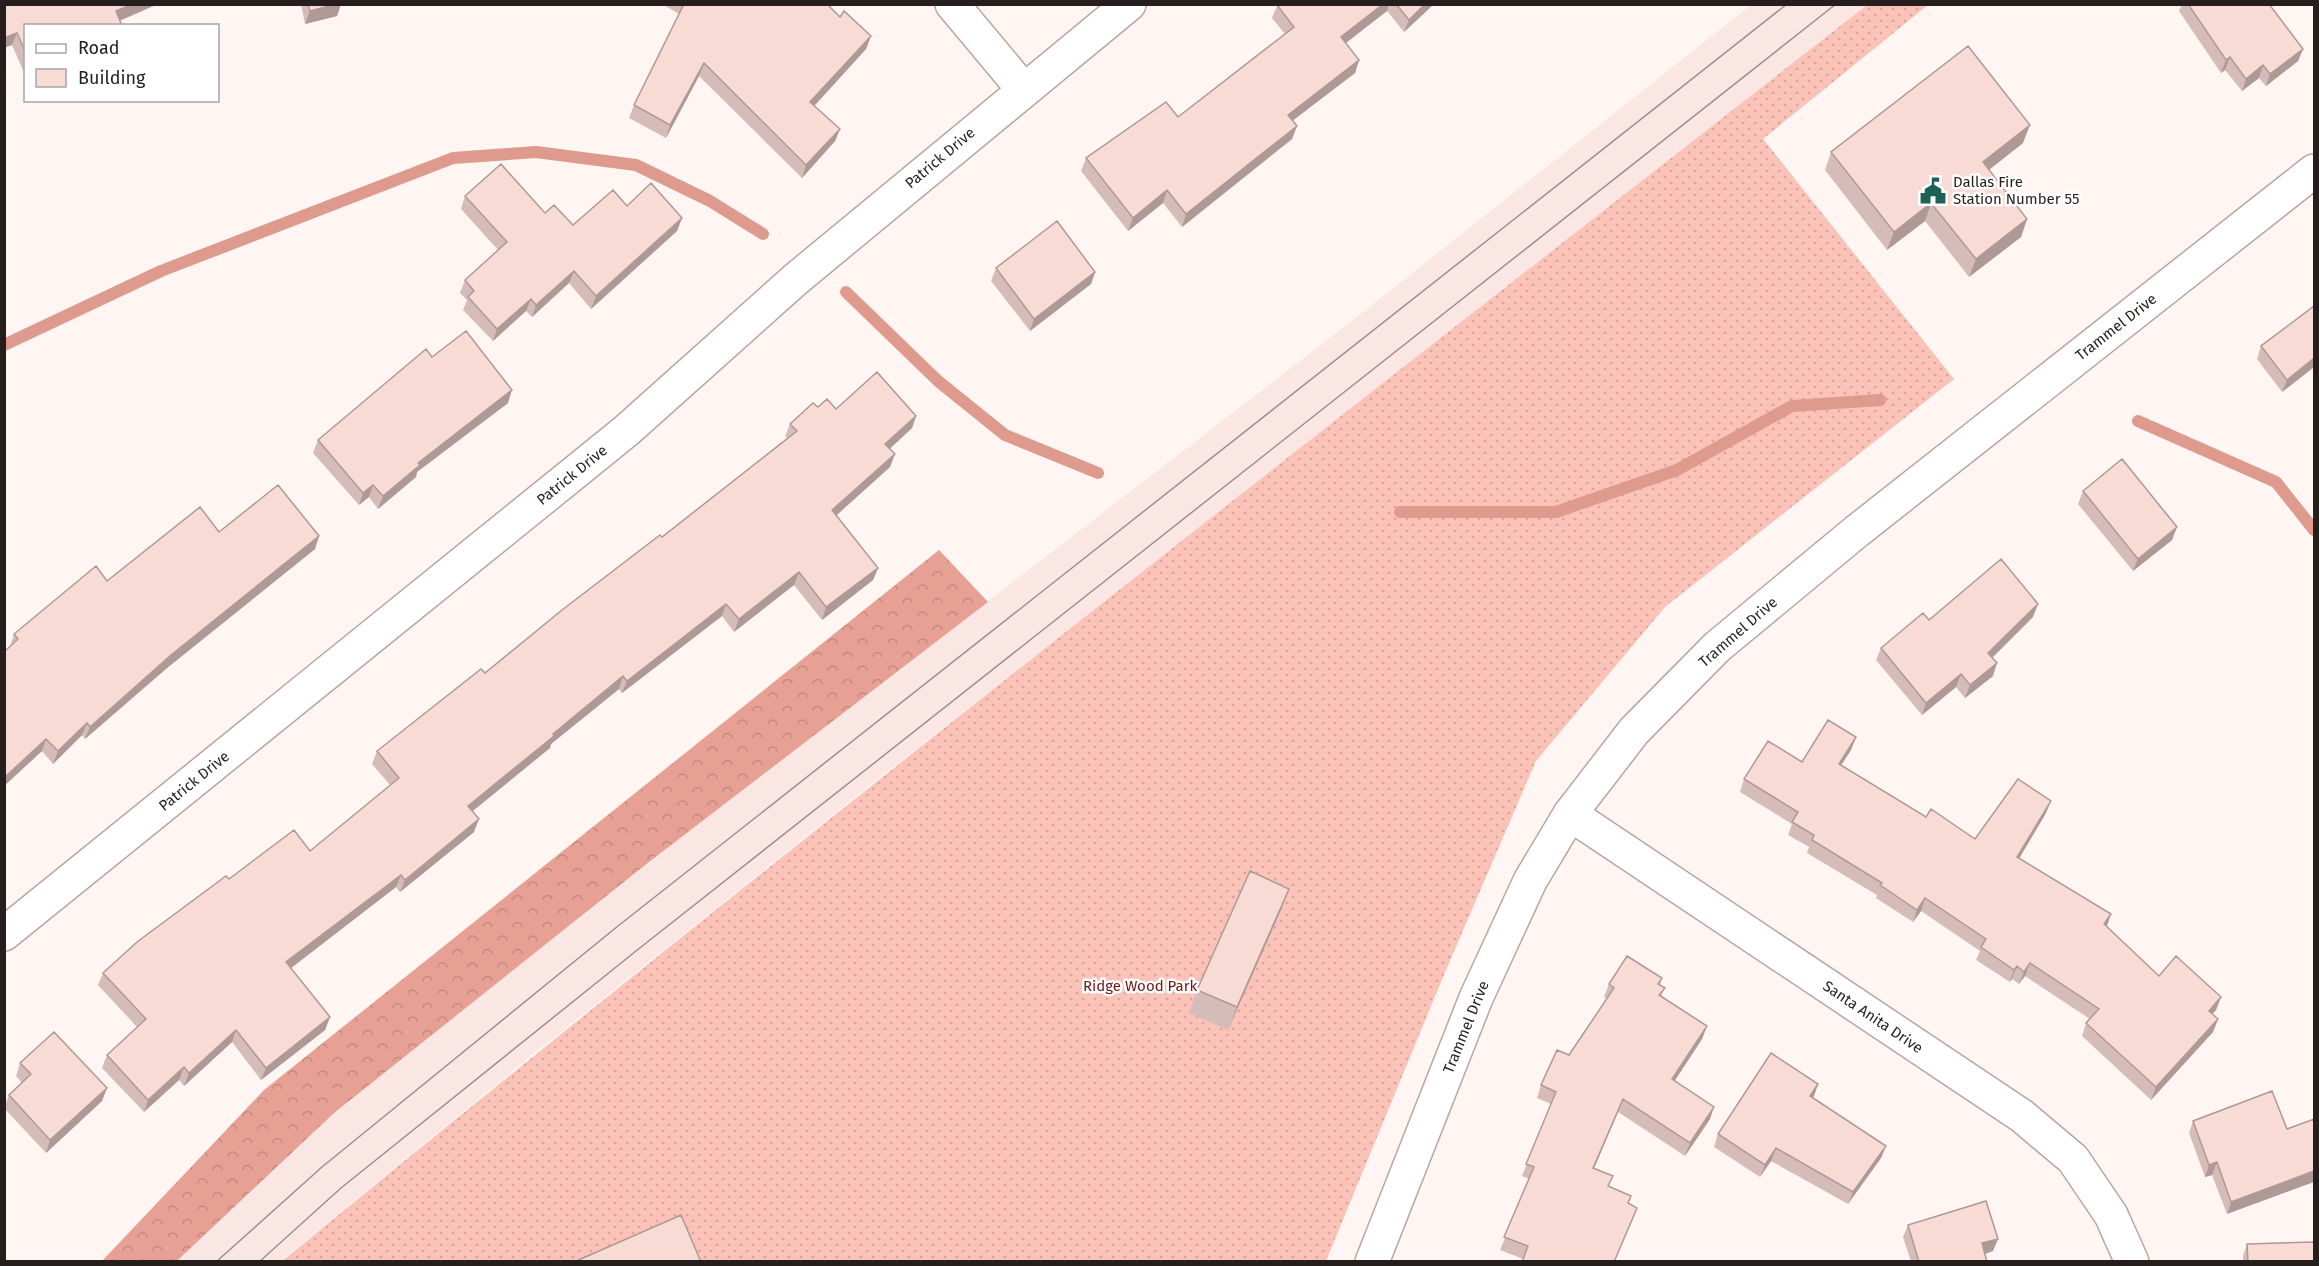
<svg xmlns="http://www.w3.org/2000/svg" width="2319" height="1266" viewBox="0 0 2319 1266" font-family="'Fira Sans',sans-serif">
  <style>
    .built { fill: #fae7e3 }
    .grass { fill: url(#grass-dots) }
    .forest { fill: url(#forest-crowns) }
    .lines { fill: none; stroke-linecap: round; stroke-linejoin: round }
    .stream { stroke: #df9a8e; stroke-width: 12 }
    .street-casing { stroke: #b9a5a1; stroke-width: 36 }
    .secondary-casing { stroke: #b9a5a1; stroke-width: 36 }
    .street { stroke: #fff; stroke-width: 33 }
    .secondary { stroke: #fff; stroke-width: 33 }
    .tram { stroke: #99918f; stroke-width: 1.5 }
    .wall { fill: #d6bcb8 }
    .shaded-wall { fill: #ae9996 }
    .building { fill: #f9dbd6; stroke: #ae9996; stroke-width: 1.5 }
    .labels { text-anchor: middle; stroke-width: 5; stroke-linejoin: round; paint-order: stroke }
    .street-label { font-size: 15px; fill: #261e1d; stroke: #fff }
    .poi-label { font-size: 15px; fill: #261e1d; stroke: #fff; text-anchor: start }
    .park-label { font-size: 15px; fill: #6a1911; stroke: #fff }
  </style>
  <defs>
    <pattern id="grass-dots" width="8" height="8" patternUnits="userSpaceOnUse" patternTransform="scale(1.5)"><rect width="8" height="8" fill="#fbc2b8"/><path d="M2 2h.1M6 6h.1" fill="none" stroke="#d7a69e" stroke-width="1.8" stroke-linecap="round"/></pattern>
    <pattern id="forest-crowns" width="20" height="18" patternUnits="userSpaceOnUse" patternTransform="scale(1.5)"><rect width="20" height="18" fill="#e6a094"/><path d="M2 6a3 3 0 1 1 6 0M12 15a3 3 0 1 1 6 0" fill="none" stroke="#c5897f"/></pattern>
  </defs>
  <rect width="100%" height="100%" fill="#fff6f4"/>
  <path class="built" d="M1751,5H1867L884,774L527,1059L281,1261L177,1262L334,1113L649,862L1344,327Z"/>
  <path class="grass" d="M1867,5H1928L1763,139L1954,379L1665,607L1536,761L1443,977L1326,1261L281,1262C803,833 1336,420 1867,5Z"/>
  <path class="forest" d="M939,550L988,602L649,862L334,1113L177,1261H102L264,1090Z"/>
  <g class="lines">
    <path class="stream" d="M846,292L938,381L1005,435L1098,473
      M4,345L161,271L453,158L536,152L636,165L710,201L763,234
      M2138,421L2276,482L2314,530
      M1400,512H1556L1677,470L1792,406L1880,400"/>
    <g class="street-casing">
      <path id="street" d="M952,4L1023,89
        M1570,814L2022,1116L2073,1159L2111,1215L2132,1262
        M4,934L626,431L796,279L1129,4"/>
    </g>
    <g class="secondary-casing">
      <path id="secondary" d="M1372,1262L1476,998L1530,881L1570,814L1634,731L1717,647L1857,531L2314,171"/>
    </g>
    <use href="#street" class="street"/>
    <use href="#secondary" class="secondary"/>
    <path class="tram" d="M216,1262L322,1167L618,926L1787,4
      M259,1262L341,1188L636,951L1836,4"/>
  </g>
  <path class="wall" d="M4,4H158L120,21L26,26V77L12,45Z
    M301,4H341L337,16L305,24Z
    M662,4H827L840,17L871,36L866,49L814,106L840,129L835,141L802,178L699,76L666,138L629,118L634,105L679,14Z
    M1278,4H1434L1404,32L1387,11L1345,43L1359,60L1355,73L1292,121L1297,126L1292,139L1182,227L1163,203L1128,231L1081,171L1086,158L1178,117L1285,34L1272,18Z
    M2182,4H2269L2303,49L2298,61L2266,86L2259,78L2242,91L2225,70L2221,73L2179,11Z
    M2023,143L1989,170L2027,219L2021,237L1969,277L1925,221L1887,250L1825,170L1831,152Z
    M465,196L545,213L573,225L627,206L682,218L677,231L591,309L569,283L532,317L526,311L493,341L463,310L467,300L460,293L465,280L498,250L461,209Z
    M996,268L1095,272L1091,284L1030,331L991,281Z
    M2314,306V367L2282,392L2257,359L2261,346Z
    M432,357L508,403L417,472L416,477L378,509L369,497L359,505L313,453L318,440Z
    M818,407L916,416L912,428L889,449L890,467L836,515L878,568L873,580L822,620L794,585L734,632L722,616L622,693L619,689L551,744L550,748L472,811L474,832L400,892L396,887L291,968L330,1017L325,1030L261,1080L232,1042L184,1086L179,1080L144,1112L102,1068L107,1055L137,1027L98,985L103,973L229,879L310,851L390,785L372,764L377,751L485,673L662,537L787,438L785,436L790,424Z
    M2083,491L2177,527L2172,540L2133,571L2078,504Z
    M219,532L319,536L315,549L167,668L85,739L82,735L53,764L42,751L4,786V652L10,647L14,634L107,581Z
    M2033,617L1992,657L1993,676L1965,698L1956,687L1922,715L1876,660L1881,648L1929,620Z
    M1856,737L1851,750L1841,765L1926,817L1975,839L2046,813L2019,859L2107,926L2159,976L2221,997L2216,1010L2212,1014L2218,1019L2213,1032L2151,1100L2082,1036L2086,1023L2090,1019L2025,976L2019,984L2012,979L2010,982L1976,960L1980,951L1921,911L1913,922L1876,898L1877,895L1807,853L1809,847L1788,835L1792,824L1740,792L1744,779L1802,762Z
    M1289,889L1280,912L1228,1030L1189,1013L1197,990Z
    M1662,978L1660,985L1665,988L1661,996L1707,1026L1702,1039L1675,1080L1710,1119L1685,1156L1618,1112L1594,1168L1609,1187L1631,1196L1628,1204L1637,1208L1632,1220L1523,1259L1500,1250L1529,1179L1522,1176L1551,1104L1537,1098L1541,1085L1569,1055L1607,999L1604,997L1609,984Z
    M20,1063L107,1088L102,1101L46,1153L4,1108L9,1095L22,1083L16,1076Z
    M1818,1084L1813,1098L1886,1146L1881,1158L1848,1204L1771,1161L1760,1177L1714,1147L1718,1134Z
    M2272,1091L2227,1214L2212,1175L2205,1177L2189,1133L2193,1121Z
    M1908,1225L1993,1251L1985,1254L1987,1262H1911L1903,1237Z
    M2247,1244L2314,1262H2243V1256Z"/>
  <path class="shaded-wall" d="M133,4H158L111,24L116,11Z
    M337,4H341L337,16L305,24L310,11Z
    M1383,4H1389L1387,11L1337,50L1341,37Z
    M1425,4H1434L1404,32L1409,20Z
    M17,33L12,45L4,48V38Z
    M871,36L866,49L806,115L810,102Z
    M2303,49L2298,61L2266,86L2270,74Z
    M2230,57L2225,70L2221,73L2226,60Z
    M1359,60L1355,73L1283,128L1288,115Z
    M704,63L699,76L666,138L670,125Z
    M2263,65L2259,78L2242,91L2246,79Z
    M2030,125L2023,143L1976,180L1983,162Z
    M1297,126L1292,139L1182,227L1186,214Z
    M840,129L835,141L802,178L806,165Z
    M1167,190L1163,203L1128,231L1133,218Z
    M1931,203L1925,221L1887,250L1894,232Z
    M682,218L677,231L591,309L596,296Z
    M2027,219L2021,237L1969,277L1976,259Z
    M574,271L569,283L532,317L536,305Z
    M1095,272L1091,284L1030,331L1034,319Z
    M531,299L526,311L493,341L497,329Z
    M2314,358V367L2282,392L2287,380Z
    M512,390L508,403L417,472L416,477L378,509L383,496L418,463Z
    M916,416L912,428L881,457L885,444Z
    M895,454L890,467L828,523L832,510Z
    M373,485L369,497L359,505L363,493Z
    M2177,527L2172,540L2133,571L2138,559Z
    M319,536L315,549L167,668L85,739L90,727L171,655Z
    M878,568L873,580L822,620L826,607Z
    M799,572L794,585L734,632L739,619Z
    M726,604L722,616L622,693L627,681Z
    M2038,604L2033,617L1984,666L1988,653Z
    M1997,663L1993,676L1965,698L1970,685Z
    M1961,674L1956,687L1922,715L1926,703Z
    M623,676L619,689L551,744L550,748L463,819L468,806L553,734Z
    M87,723L82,735L53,764L58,751Z
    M1856,737L1851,750L1834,776L1839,764Z
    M46,739L42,751L4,786V778Z
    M2051,801L2046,813L2012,870L2017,857Z
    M479,819L474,832L400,892L405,880Z
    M401,875L396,887L282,975L286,962Z
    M1289,889L1280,912L1228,1030L1237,1007Z
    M1925,898L1921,911L1913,922L1917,910Z
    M2111,914L2107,926L2104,924Z
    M2030,963L2025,976L2019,984L2024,972Z
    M2017,966L2012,979L2010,982L2014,970Z
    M2221,997L2216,1010L2204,1023L2209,1011Z
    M330,1017L325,1030L261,1080L266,1068Z
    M2218,1019L2213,1032L2151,1100L2156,1087Z
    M1707,1026L1702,1039L1668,1091L1672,1079Z
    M236,1030L232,1042L184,1086L189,1073Z
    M184,1067L179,1080L144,1112L148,1100Z
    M1818,1084L1814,1096L1806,1109L1810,1096Z
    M107,1088L102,1101L46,1153L50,1140Z
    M1623,1099L1618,1112L1589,1180L1593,1168Z
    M1714,1107L1710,1119L1685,1156L1690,1143Z
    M1886,1146L1881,1158L1848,1204L1853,1192Z
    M1776,1148L1771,1161L1760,1177L1765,1165Z
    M2217,1162L2212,1175L2205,1177L2209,1165Z
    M2314,1171V1182L2227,1214L2231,1202Z
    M1998,1239L1993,1251L1977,1256L1982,1243Z"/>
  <path class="building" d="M4,4H133L116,11L122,26H26V53L17,33L4,38Z
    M308,4H337L310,11Z
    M684,4H827L840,17L844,11L871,36L810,102L840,129L806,165L704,63L670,125L634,105Z
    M1278,4H1383L1341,37L1359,60L1288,115L1297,126L1186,214L1167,190L1133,218L1086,158L1166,102L1178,117L1294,27L1277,5Z
    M1396,4H1425L1409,20Z
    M2188,4H2269L2303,49L2270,74L2263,65L2246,79L2230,57L2226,60Z
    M1968,46L2030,125L1983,162L2027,219L1976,259L1931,203L1894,232L1831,152Z
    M501,164L545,213L554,205L573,225L613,190L627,206L651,183L682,218L596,296L574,271L536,305L531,299L497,329L468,297L474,291L465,280L507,242L465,196Z
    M1057,221L1095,272L1034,319L996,268Z
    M2314,306V358L2287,380L2261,346Z
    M466,331L512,390L418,463L420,465L383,496L373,485L363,493L318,440L426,349L432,357Z
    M877,372L916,416L885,444L895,454L832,510L878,568L826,607L799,572L739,619L726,604L627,681L623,676L553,734L554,736L468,806L479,819L405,880L401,875L286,962L330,1017L266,1068L236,1030L189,1073L184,1067L148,1100L107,1055L146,1019L103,973L137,942L226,876L229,879L294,830L310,851L399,778L377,751L481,669L485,673L562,610L660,535L662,537L797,431L790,424L813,403L818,407L827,399L836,409Z
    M2122,459L2177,527L2138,559L2083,491Z
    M278,485L319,536L171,655L90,727L87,723L58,751L46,739L4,778V652L18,639L14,634L96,566L107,581L200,507L219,532Z
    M2001,559L2038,604L1988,653L1997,663L1970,685L1961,674L1926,703L1881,648L1923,613L1929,620Z
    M1828,720L1856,737L1839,764L1926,817L1931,809L1975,839L2018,779L2051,801L2017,857L2111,914L2104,924L2159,976L2176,956L2221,997L2209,1011L2218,1019L2156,1087L2086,1023L2099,1009L2030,963L2024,972L2017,966L2014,970L1981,947L1986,939L1925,898L1917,910L1880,885L1882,883L1812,840L1814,835L1792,822L1798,812L1744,779L1768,741L1802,762Z
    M1250,871L1289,889L1237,1007L1197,990Z
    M1627,956L1662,978L1658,984L1665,988L1659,995L1707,1026L1672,1079L1714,1107L1690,1143L1623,1099L1593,1168L1613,1176L1608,1186L1631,1196L1628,1203L1637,1208L1614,1262H1522L1528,1246L1504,1237L1534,1167L1526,1164L1556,1092L1541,1085L1557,1050L1569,1055L1614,988L1609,984Z
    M54,1032L107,1088L50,1140L9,1095L31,1074L20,1063Z
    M1771,1053L1818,1084L1810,1096L1886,1146L1853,1192L1776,1148L1765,1165L1718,1134Z
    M2272,1091L2287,1129L2314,1119V1171L2231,1202L2217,1162L2209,1165L2193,1121Z
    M1986,1201L1998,1239L1982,1243L1987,1262H1919L1908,1225Z
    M681,1215L701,1262H574Z
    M2314,1242V1262H2248L2247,1244Z"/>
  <defs>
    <g id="civic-bare" transform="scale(2.07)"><path d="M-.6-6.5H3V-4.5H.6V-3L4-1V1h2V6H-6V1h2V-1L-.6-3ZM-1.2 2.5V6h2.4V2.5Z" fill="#1b6357" stroke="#fff" stroke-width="2.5" paint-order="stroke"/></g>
  </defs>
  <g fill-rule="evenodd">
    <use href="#civic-bare" x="1933" y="191"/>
  </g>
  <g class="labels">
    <g class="street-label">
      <text transform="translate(940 158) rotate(-40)" y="5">Patrick Drive</text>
      <text transform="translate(2116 327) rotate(-38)" y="5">Trammel Drive</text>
      <text transform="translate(572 475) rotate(-39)" y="5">Patrick Drive</text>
      <text transform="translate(1738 632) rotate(-41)" y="5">Trammel Drive</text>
      <text transform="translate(194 781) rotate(-39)" y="5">Patrick Drive</text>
      <text transform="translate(1873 1017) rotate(34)" y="5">Santa Anita Drive</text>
      <text transform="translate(1466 1027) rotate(-68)" y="5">Trammel Drive</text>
    </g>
    <g class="poi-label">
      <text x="1953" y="187">Dallas Fire<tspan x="1953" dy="17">Station Number 55</tspan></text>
    </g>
    <g class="park-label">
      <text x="1140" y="991">Ridge Wood Park</text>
    </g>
  </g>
  <rect width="2319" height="1266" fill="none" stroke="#261e1d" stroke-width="12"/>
  <rect x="24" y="24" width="195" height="78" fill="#ffffff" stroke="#a8a5a5" stroke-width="1.5"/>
  <rect x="36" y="44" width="30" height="9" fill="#ffffff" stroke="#a8a5a5" stroke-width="1.5"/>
  <text x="78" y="54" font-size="18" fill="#261e1d">Road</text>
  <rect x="36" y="69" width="30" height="18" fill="#f9dbd6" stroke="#a8a5a5" stroke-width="1.5"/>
  <text x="78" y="84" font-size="18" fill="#261e1d">Building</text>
</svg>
